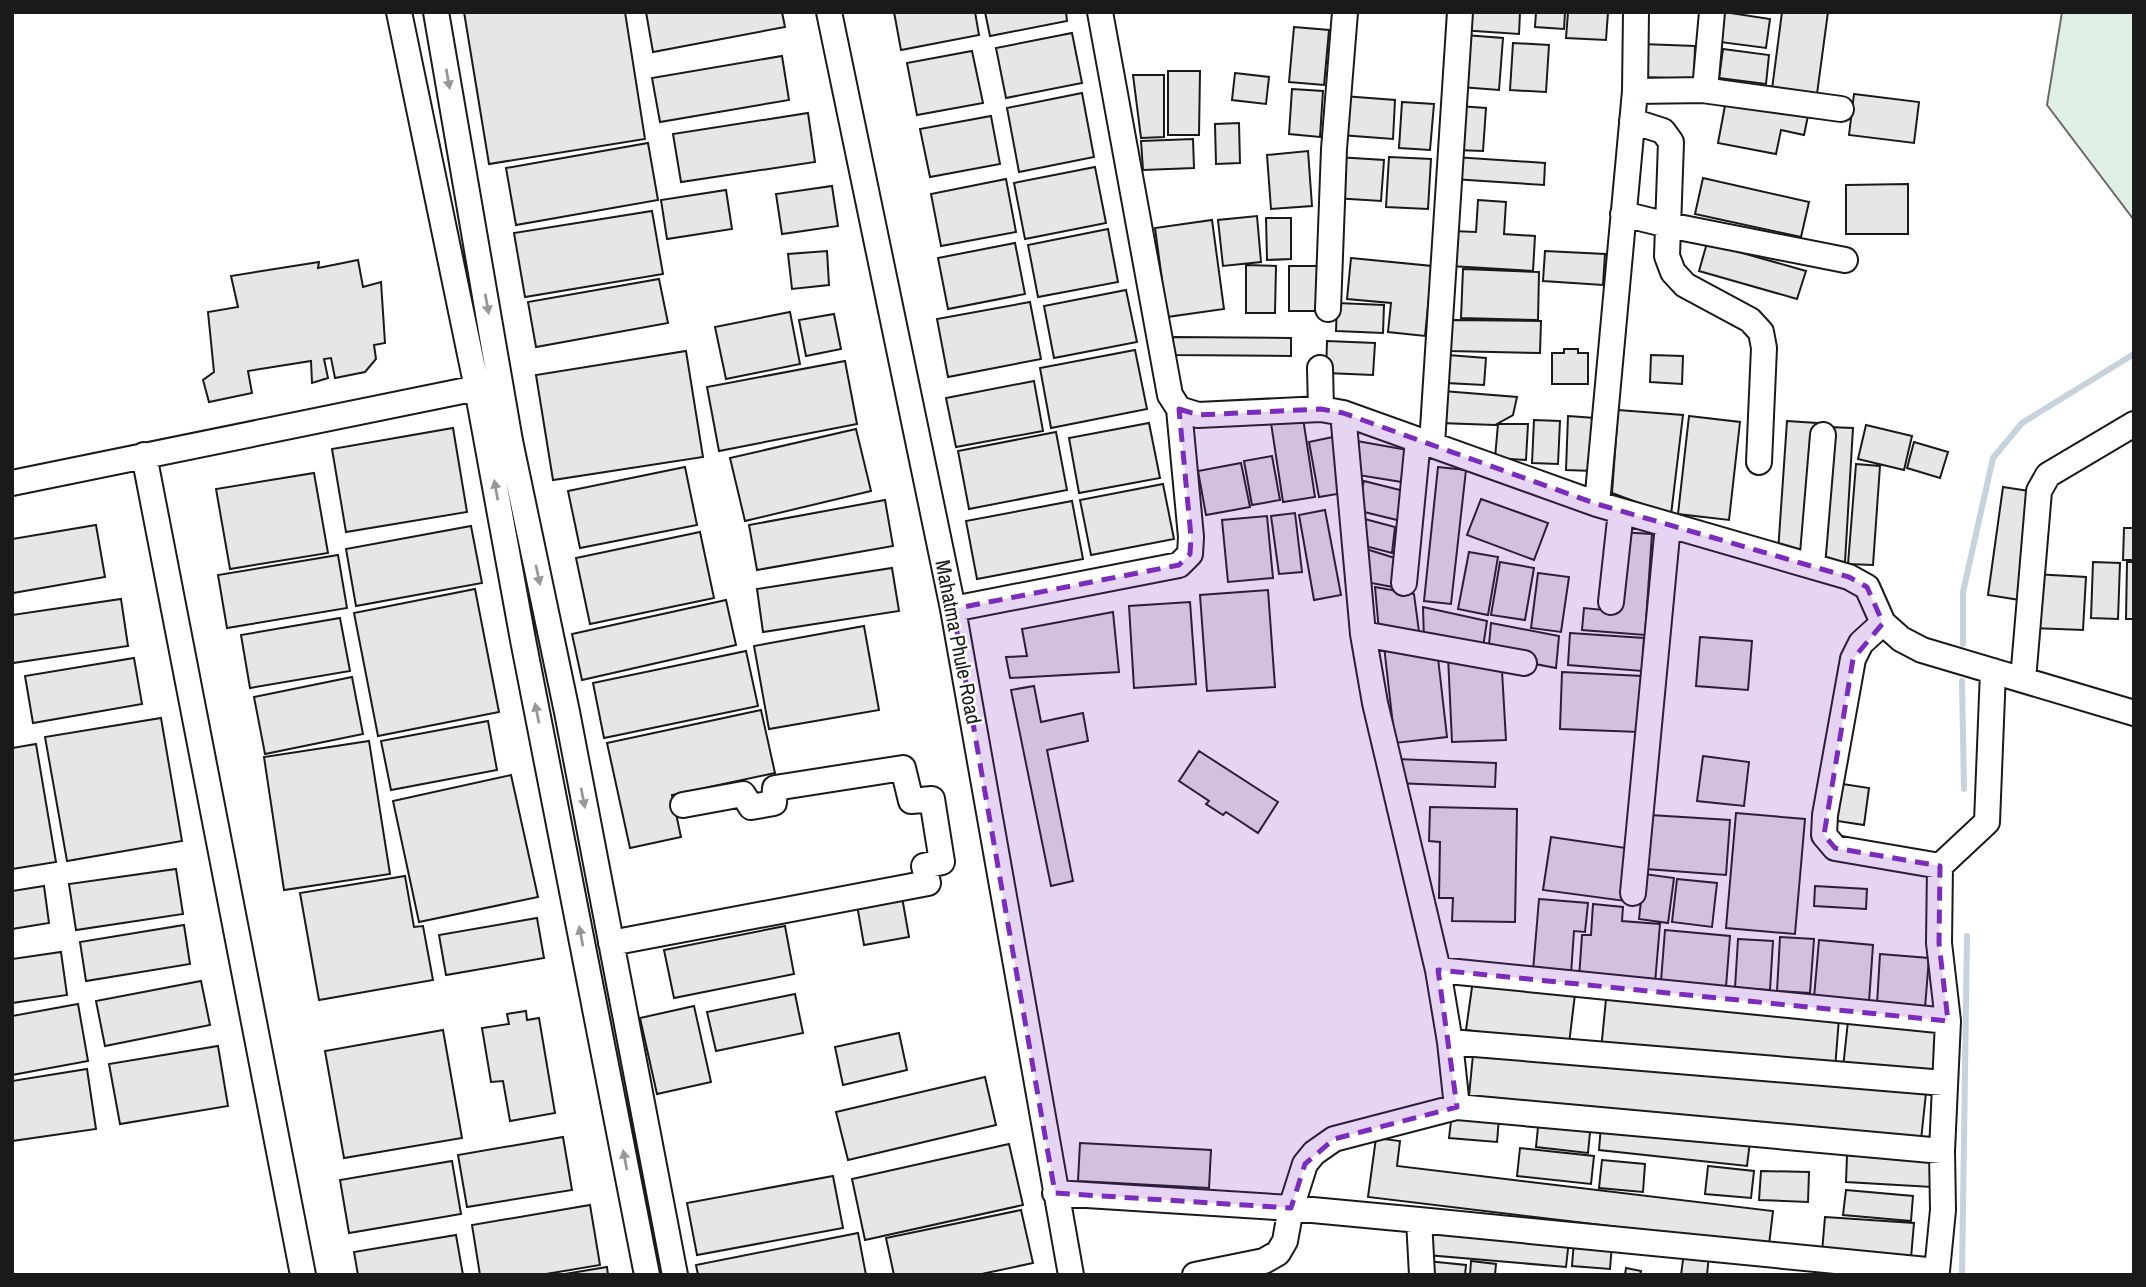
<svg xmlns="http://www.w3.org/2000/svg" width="2146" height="1287" viewBox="0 0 2146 1287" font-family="'Archivo Narrow',sans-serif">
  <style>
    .green { fill: #e0efe3; stroke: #6a6a6a; stroke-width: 2 }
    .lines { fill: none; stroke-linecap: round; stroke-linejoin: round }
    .stream { stroke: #c6d2dc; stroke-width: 6 }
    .building { fill: #e6e6e6; stroke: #1a1a1a; stroke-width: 2 }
    .minor-casing { stroke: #1a1a1a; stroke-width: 28 }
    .minor { stroke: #fff; stroke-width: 24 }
    .oneway { fill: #989898 }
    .marked { fill: #7b2cbf; fill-opacity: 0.2; stroke: #7b2cbf; stroke-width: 5; stroke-dasharray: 14 9; stroke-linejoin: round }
    .labels { text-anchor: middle; stroke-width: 5; stroke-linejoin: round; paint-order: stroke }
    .street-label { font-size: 21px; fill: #1a1a1a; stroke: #fff }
  </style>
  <rect width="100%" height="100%" fill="#fff"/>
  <path class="green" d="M2062,12H2134V220L2047,105Z"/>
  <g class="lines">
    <path class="stream" d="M1963,644V592L1993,458L2022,423L2134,354
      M1962,681L1964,789
      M1962,1275L1967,936"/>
  </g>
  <path class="building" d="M464,12H625L645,139L489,164Z
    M646,12H782L785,27L653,52Z
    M894,12H975L979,35L901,50Z
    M985,12H1066L1067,21L990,36Z
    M1462,12H1520L1519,34L1460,30Z
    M1536,12H1565L1564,29L1535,27Z
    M1568,12H1608L1606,40L1566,38Z
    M1724,12L1770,19L1766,48L1720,42Z
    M1782,12H1828L1817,94L1772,89Z
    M1294,27L1329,30L1324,85L1289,82Z
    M1072,33L1082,83L1006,98L996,48Z
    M1465,35L1503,38L1499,90L1461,87Z
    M1513,43L1549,45L1546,92L1510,90Z
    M1642,44L1695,46L1694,79L1641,77Z
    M1723,49L1769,55L1766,84L1719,78Z
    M972,51L983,103L917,115L907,63Z
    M782,56L789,100L660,122L652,78Z
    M1168,71H1200L1199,135H1168Z
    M1235,73L1269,77L1266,104L1232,100Z
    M1133,75H1164V137L1141,138Z
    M1292,89L1323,91L1320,137L1289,134Z
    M1082,93L1094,157L1019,172L1007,108Z
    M1854,94L1919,102L1914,143L1849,135Z
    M1727,95L1809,111L1804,135L1781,130L1776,154L1718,143Z
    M1343,96L1395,100L1393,139L1341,135Z
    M1402,102L1434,104L1430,150L1399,148Z
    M1458,106L1486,108L1483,151L1455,150Z
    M808,113L815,162L681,182L673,134Z
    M991,116L1000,164L930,177L920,129Z
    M1239,123L1240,163L1216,164L1215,124Z
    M1193,139L1194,168L1143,170L1141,141Z
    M648,143L658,200L516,225L506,168Z
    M1308,151L1312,206L1271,209L1267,155Z
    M1337,157L1384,160L1381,201L1334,198Z
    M1389,157L1431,159L1428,209L1386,207Z
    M1454,157L1545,163L1544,185L1453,179Z
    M1095,167L1106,223L1025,239L1014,183Z
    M1703,178L1809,202L1801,237L1695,214Z
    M1006,179L1016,232L941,246L931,194Z
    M1908,184V234H1846V185Z
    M832,186L838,226L782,234L776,194Z
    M726,190L732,229L667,239L661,200Z
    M1478,200L1506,202L1504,234L1535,236L1533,271L1450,266L1453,231L1476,232Z
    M652,211L663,274L525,297L514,233Z
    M1257,216L1261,262L1223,266L1218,220Z
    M1266,218H1291V259L1267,260Z
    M1212,220L1224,309L1167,317L1155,228Z
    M1108,229L1118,282L1038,297L1028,245Z
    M1015,243L1025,294L948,309L938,258Z
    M1707,243L1806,271L1797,299L1699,271Z
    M827,251L829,285L792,289L788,254Z
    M1545,251L1605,254L1603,285L1543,281Z
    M1351,258L1432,266L1425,336L1388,332L1391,303L1347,299Z
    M358,260L363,287L381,282L385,343L374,345L376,359L365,372L335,378L331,358L324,359L328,378L312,383L311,361L248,371L252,393L209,402L203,380L214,372L208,312L238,307L231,276L319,262L318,268Z
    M1246,265L1276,266L1275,313H1246Z
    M1289,266H1317L1318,311H1289Z
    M1463,269L1539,272L1538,320L1461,318Z
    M659,279L668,323L536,347L528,302Z
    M1126,290L1137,342L1054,358L1044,306Z
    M1030,302L1041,359L948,377L937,319Z
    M1337,303L1384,305L1383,333L1336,331Z
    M790,312L800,364L726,379L715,327Z
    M834,314L841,349L806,356L799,320Z
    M1450,320L1541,321L1540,353L1449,351Z
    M1173,337L1291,338V356L1173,355Z
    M1327,341L1375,343L1373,375L1326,373Z
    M1564,349H1578V353H1588V384H1552V353H1564Z
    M1135,350L1147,409L1051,428L1040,368Z
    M686,351L703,457L553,480L536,375Z
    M1448,355L1486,358L1484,385L1446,383Z
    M1651,355L1683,356L1682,384L1650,382Z
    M845,361L857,424L719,451L707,387Z
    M1034,381L1043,431L956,447L946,398Z
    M1443,391L1517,397L1513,415L1495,425L1440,423Z
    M1618,410L1683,415L1671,515L1612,493Z
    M1568,416L1595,418L1593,471L1566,470Z
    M1689,416L1740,422L1729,520L1678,514Z
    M1303,418L1315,497L1283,502L1271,423Z
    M1534,420L1560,421L1558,464L1532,463Z
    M1787,421L1817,423L1808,553L1778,552Z
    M1149,423L1160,478L1079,493L1069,438Z
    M1498,424H1528L1526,460L1495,458Z
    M1866,425L1912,436L1904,470L1858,459Z
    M1828,427L1853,428L1845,562L1820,561Z
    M453,428L467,512L346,532L332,449Z
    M856,429L871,491L745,521L730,458Z
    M1056,432L1067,490L969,509L958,451Z
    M1333,437L1343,493L1319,497L1309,442Z
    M1357,441L1413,451L1408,483L1352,474Z
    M1914,442L1948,452L1940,478L1907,468Z
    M1272,456L1280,500L1252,505L1244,461Z
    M1241,463L1250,507L1206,515L1198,471Z
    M1856,464L1880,466L1873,565L1848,564Z
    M685,467L697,525L580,548L568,491Z
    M1438,467L1466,470L1451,604L1424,601Z
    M314,473L328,553L230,569L216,489Z
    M1364,481L1408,492L1401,521L1356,510Z
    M1163,484L1174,539L1091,555L1080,500Z
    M2003,487L2035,492L2020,600L1988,595Z
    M1481,499L1548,523L1534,560L1467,535Z
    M885,500L893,546L757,570L749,525Z
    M1072,501L1083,559L977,579L966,521Z
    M1325,510L1341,595L1314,600L1299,515Z
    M1295,513L1302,572L1279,574L1271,516Z
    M1267,516L1273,578L1228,582L1222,520Z
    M1361,518L1395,527L1392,553L1365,546Z
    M96,525L105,577L13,593L12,539Z
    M471,526L482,583L356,606L346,549Z
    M2124,528H2134V560H2123Z
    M700,532L714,598L590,624L576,558Z
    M1619,532L1652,534L1645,635L1582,630L1584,608L1613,611Z
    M1366,549L1398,559L1393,587L1371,583Z
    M1469,552L1498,557L1488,615L1458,609Z
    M338,555L347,608L227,628L218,575Z
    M1500,562L1534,568L1525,620L1491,615Z
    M2093,562L2120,563L2118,619L2091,618Z
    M2127,562H2134V619H2126Z
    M892,568L899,611L763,632L757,589Z
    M1538,573L1569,577L1561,632L1531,628Z
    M2034,574L2086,577L2083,630L2031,628Z
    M1375,587L1414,594L1420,639L1379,631Z
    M475,589L499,712L378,736L354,613Z
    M1268,590L1275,687L1207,691L1200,595Z
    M121,599L128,646L13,663L12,615Z
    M726,600L736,645L582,680L572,634Z
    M1190,602L1196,684L1134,688L1129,606Z
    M1423,607L1487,621L1482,654L1424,641Z
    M1113,612L1119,672L1010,678L1006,657L1027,656L1022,629Z
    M340,618L350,671L250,688L241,635Z
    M1491,623L1559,636L1556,668L1488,655Z
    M864,626L879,710L769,729L754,646Z
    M1570,633L1644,638L1642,671L1568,665Z
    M1700,637L1752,641L1748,690L1696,686Z
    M1384,646L1438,658L1447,737L1395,743Z
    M746,651L758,706L604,738L593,683Z
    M1448,656L1502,671L1506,740L1452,742Z
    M134,658L142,704L33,723L25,676Z
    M1562,672L1642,676L1639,732L1560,729Z
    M352,677L363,734L265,754L254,697Z
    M1034,686L1041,722L1083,713L1088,741L1047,750L1073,881L1051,886L1011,690Z
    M761,710L775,773L672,795L681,837L630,848L607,743Z
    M161,718L182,841L67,861L45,737Z
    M488,721L497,770L391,790L381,741Z
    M369,741L390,874L284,890L264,757Z
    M36,744L56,862L12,869V748Z
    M1199,751L1278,802L1258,833L1226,812L1223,815L1206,804L1209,801L1179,781Z
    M1703,756L1749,762L1744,806L1697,801Z
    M1396,759L1496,763L1495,787L1395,783Z
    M511,775L538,897L419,922L393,801Z
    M1836,783L1869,788L1864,825L1831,820Z
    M1430,807L1517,809L1515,922L1452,921L1453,898H1439L1440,842L1429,841Z
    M1736,813L1805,819L1795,934L1726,928Z
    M1650,815L1730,820L1726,875L1646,869Z
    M1551,837L1633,849L1625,901L1543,890Z
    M176,869L183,914L76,930L69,884Z
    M1644,874L1674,878L1668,923L1639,919Z
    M405,876L414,927L423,926L433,980L319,1000L300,893Z
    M1677,879L1717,883L1712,927L1672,922Z
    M44,886L49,923L12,929V891Z
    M1815,886L1867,889L1866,909L1814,906Z
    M902,897L909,937L864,945L857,905Z
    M1539,899L1588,903L1585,932L1574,931L1571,974L1533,971Z
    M1593,904L1623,907L1622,921L1660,924L1655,983L1579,978L1582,935H1591Z
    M537,918L544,958L446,975L439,935Z
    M184,925L190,964L86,981L80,942Z
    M785,926L794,974L674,998L664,950Z
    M1665,930L1730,936L1726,987L1661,981Z
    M1780,937L1814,939L1810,993L1777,991Z
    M1738,939L1773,941L1770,990L1735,988Z
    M1819,940L1873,945L1869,1002L1814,998Z
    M61,952L67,995L12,1003V959Z
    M1880,954L1929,958L1925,1008L1877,1004Z
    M1473,980L1575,994L1569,1044L1466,1030Z
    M201,981L210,1025L105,1046L96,1001Z
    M795,994L803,1033L716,1051L707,1012Z
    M1606,999L1839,1018L1835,1069L1601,1050Z
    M78,1004L88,1061L12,1075V1016Z
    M694,1006L711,1082L657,1094L640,1018Z
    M526,1011L527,1020L539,1018L555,1113L510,1121L503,1081L491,1082L482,1028L509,1024L507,1014Z
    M1848,1021L1940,1029L1936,1077L1843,1068Z
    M443,1030L462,1138L344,1158L325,1051Z
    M899,1033L907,1070L843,1085L835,1047Z
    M1474,1044L1926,1093L1921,1140L1469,1096Z
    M218,1046L228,1106L120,1124L109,1064Z
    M87,1069L96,1129L12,1141V1081Z
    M985,1077L996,1125L848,1160L836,1112Z
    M1452,1113L1499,1118L1497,1142L1449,1138Z
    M1539,1117L1591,1122L1588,1153L1536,1147Z
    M1601,1125L1750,1141L1747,1166L1599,1150Z
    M563,1137L572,1190L467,1207L458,1155Z
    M1376,1138L1400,1141L1397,1166L1773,1211L1769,1245L1368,1197Z
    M1080,1143L1211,1150L1209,1188L1078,1181Z
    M1009,1144L1023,1205L865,1240L852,1179Z
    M1520,1148L1594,1156L1591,1184L1517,1176Z
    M1847,1155L1934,1160L1932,1187L1846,1182Z
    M1602,1160L1645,1164L1643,1192L1599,1188Z
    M452,1161L461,1214L349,1233L340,1180Z
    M1708,1166L1754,1171L1751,1198L1705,1194Z
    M1761,1171L1809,1172L1808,1202L1759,1200Z
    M833,1176L843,1228L697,1255L687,1203Z
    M1846,1190L1913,1196L1911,1221L1843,1215Z
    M590,1205L600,1265L540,1275H480L472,1225Z
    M1021,1210L1033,1263L977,1275H894L886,1238Z
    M1825,1217L1914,1223L1911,1258L1822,1252Z
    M1429,1228L1569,1240L1566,1267L1427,1255Z
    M858,1233L866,1275H698L696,1265Z
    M456,1235L463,1275H358L354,1252Z
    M1574,1241L1612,1244L1610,1269L1572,1266Z
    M1684,1252L1709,1255L1707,1275H1681Z
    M1427,1261L1466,1265L1465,1275H1425Z
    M1471,1261L1496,1264L1495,1275H1470Z
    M607,1267L608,1275H559Z
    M1626,1268L1641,1271L1640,1275H1625Z"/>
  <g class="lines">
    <g class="minor-casing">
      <path id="minor" d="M399,12L477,388L523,640L647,1275
        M436,12L510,441L567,712L675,1275
        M829,12L953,609L1071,1275
        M1702,90L1841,109
        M1635,91L1705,90L1712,12
        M1632,121L1663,131L1671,142L1667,256L1673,272L1685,285L1750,320L1761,332L1764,348L1759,462
        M1623,214L1668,225L1845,260
        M1328,309L1334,149L1345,12
        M1320,368L1321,409
        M1179,409L1198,415L1321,409L1343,413L1597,504L1849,577L1867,587L1883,623L1901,639L1922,650L2134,713
        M1343,413L1363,634L1375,703L1438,970
        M1432,444L1460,12
        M144,455L303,1275
        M12,483L477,388
        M1597,504L1635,91L1636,12
        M1812,566L1823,435
        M1404,583L1418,440
        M1611,602L1621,511
        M953,609L1179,565L1190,554L1191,537L1179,409L1170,395L1100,12
        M1883,623L1861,643L1853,659L1825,815L1824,835L1835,848L1940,866
        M1363,634L1524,663
        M2023,680L2039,491L2048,475L2134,424
        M1633,893L1668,525
        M611,943L928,883L924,866L942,862L932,799L911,801L903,768L775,788L774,803L751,807L743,794L683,805
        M1450,1042L1438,970L1948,1021
        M1457,1107L1450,1042L1944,1083
        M1055,1193L1291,1208L1419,1220L1422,1275
        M1419,1220L1937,1271L1936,1275
        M1937,1271L1943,1210L1942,1151L1948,1021L1939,943L1940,866L1987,822L1993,671
        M1195,1275L1264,1261L1278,1253L1285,1241L1291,1208L1305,1164L1314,1153L1334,1139L1457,1107L1942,1151"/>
    </g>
    <use href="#minor" class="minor"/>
  </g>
  <defs><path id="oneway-solid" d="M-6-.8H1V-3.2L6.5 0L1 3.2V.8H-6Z" transform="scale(1.75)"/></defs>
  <g class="oneway">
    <use href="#oneway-solid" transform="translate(448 79) rotate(80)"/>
    <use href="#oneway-solid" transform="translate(487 304) rotate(80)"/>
    <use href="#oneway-solid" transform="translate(496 490) rotate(-100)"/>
    <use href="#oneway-solid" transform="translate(538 575) rotate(78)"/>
    <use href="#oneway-solid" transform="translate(537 713) rotate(-101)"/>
    <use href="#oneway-solid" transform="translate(583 798) rotate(79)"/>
    <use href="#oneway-solid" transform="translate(581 936) rotate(-101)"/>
    <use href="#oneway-solid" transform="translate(625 1160) rotate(-101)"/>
  </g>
  <path class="marked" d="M1179,409L1198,415L1321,409L1343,413L1597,504L1849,577L1867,587L1883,623L1853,659L1824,835L1835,848L1940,866L1939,943L1948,1021L1438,970L1457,1107L1334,1139L1305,1164L1291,1208L1055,1193L953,609L1179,565L1190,554L1191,537Z"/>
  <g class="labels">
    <g class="street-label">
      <text transform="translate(958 642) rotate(79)" y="7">Mahatma Phule Road</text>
    </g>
  </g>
  <rect width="2146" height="1287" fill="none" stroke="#1a1a1a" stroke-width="28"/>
</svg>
